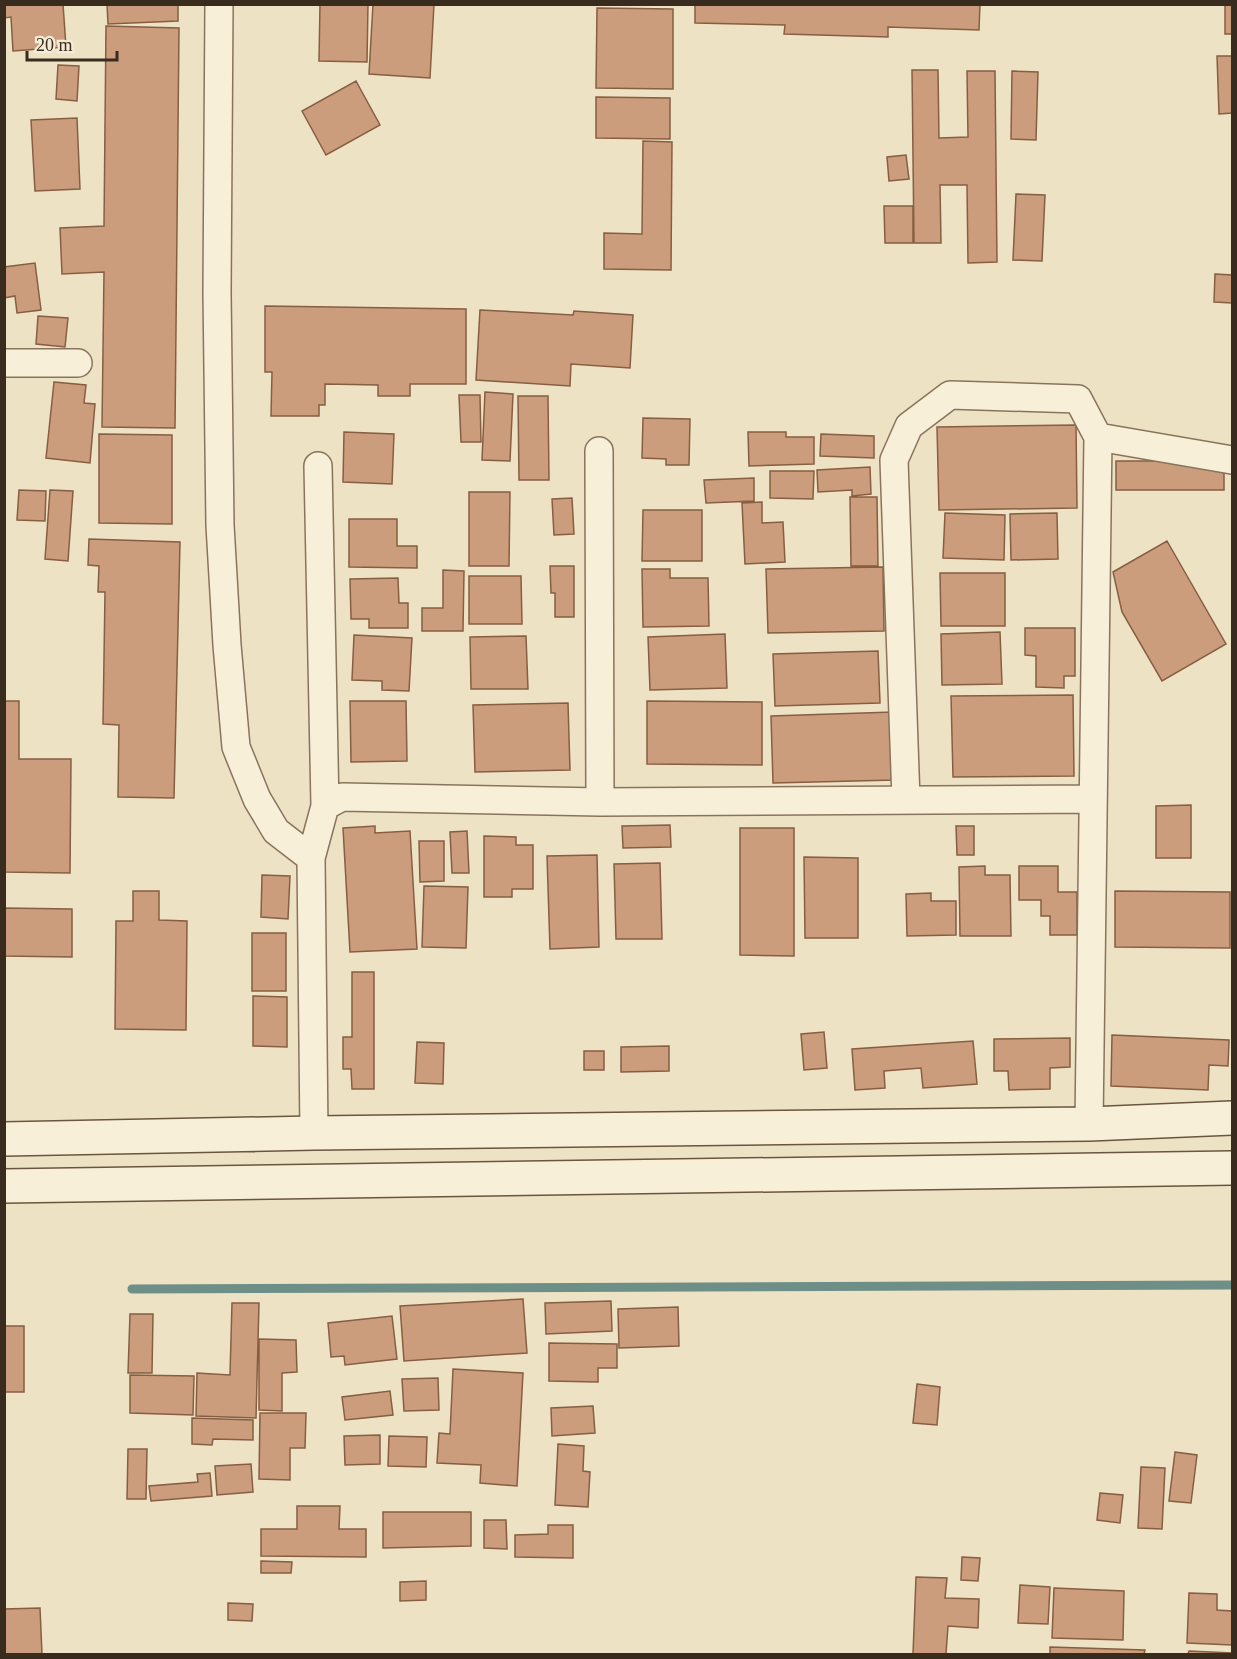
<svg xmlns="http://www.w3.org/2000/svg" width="1237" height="1659" viewBox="0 0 1237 1659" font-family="Georgia,serif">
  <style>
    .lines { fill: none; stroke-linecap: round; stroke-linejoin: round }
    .stream { stroke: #6e8f87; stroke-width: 9 }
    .building { fill: #cb9d7c; stroke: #875e42; stroke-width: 1.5 }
    .minor-casing { stroke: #88745c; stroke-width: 30 }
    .secondary-casing { stroke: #6a553f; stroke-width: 36 }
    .minor { stroke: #f8efd9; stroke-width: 27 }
    .secondary { stroke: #f8efd9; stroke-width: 33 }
  </style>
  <rect width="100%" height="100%" fill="#eee2c5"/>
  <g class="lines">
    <path class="stream" d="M132,1289L1232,1285"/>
  </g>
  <path class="building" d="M4,4H63L66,47L13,51L11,17L4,18Z
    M107,4H178V21L108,24Z
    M320,4H368L367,62L319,61Z
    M373,4H434L430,78L369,74Z
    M695,4H980L979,30L888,27V37L784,34L785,25L695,23Z
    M1225,4H1232V34H1225Z
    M597,8L673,9V89L596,88Z
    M106,26L179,28L175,428L102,427L104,272L62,274L60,228L104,226Z
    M1217,56H1232V113L1219,114Z
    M58,65L79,66L77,101L56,99Z
    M912,70H938L939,138L968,137L967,71H995L997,262L968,263L967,185H940L941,243H914Z
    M1012,71L1038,72L1036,140L1011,139Z
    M356,81L380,125L326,155L302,111Z
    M596,97L670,98V139L596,138Z
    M77,118L80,189L35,191L31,120Z
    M643,141L672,142L671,270L604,269V233L642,234Z
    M906,155L909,179L889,181L887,157Z
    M1016,194L1045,195L1042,261L1013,260Z
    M884,206H913V243H885Z
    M35,263L41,310L17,313L15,296L4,298V267Z
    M1215,274L1232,275V303L1214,302Z
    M265,306L466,309V384H410V396H378V385L325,384V405H319V416H271L272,372H265Z
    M480,310L573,315L574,311L633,315L630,368L571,364L570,386L476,380Z
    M38,316L68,318L65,347L36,344Z
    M54,382L86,385L84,403L95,404L90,463L46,458Z
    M485,392L513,394L510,461L482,460Z
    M459,395H480L481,442H461Z
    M518,396H548L549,480H519Z
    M643,418L690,419L689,465H666V459L642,458Z
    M1076,425L1077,508L939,510L937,427Z
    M344,432L394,434L392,484L343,482Z
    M748,432H786V437H814V464L749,466Z
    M99,434L172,435V524L99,523Z
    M821,434L874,436V458L820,456Z
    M1116,461H1224V490H1116Z
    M870,467L871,494L852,496V490L818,492L817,470Z
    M770,471H814L813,499L770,498Z
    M754,478V501L706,503L704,480Z
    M19,490L46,491L45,521L17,520Z
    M50,490L73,491L68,561L45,559Z
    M469,492H510L509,566H469Z
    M850,497H877L878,566H851Z
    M572,498L574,534L554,535L552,499Z
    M762,502V523L783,522L785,562L745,564L742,503Z
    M643,510H702V561H642Z
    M945,513L1005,515L1004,560L943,558Z
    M1057,513L1058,559L1011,560L1010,514Z
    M349,519H397V546H417V568L349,567Z
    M89,539L180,542L174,798L118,797L119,725L103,724L105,592H98L99,566L88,565Z
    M1167,541L1226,644L1162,681L1122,612L1113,572Z
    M550,566H574V617H555V593H551Z
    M883,567L884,631L768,633L766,569Z
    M642,569H670V578H708L709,626L643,627Z
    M443,570L464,571L463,631H422V608H443Z
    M940,573H1005V626H941Z
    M469,576H521L522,624H469Z
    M398,578L399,603H408V628H369V619H351L350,579Z
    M1025,628H1075V676H1064V688L1036,687V656L1025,655Z
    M1000,632L1002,684L942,685L941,634Z
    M725,634L727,688L650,690L648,637Z
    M354,635L412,638L409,691L382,690V681L352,680Z
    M526,636L528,689H471L470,637Z
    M878,651L880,703L775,706L773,654Z
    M1073,695L1074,776L953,777L951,696Z
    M4,701H19V759H71L70,873L4,872Z
    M350,701H406L407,761L351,762Z
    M647,701L762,702V765L647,764Z
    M568,703L570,770L475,772L473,705Z
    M893,712L895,780L773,783L771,716Z
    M1191,805V858H1156V806Z
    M670,825L671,847L623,848L622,826Z
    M375,826V833L410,831L417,949L350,952L343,828Z
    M956,826H974V855H957Z
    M740,828H794V956L740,955Z
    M467,831L469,873H452L450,832Z
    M484,836L516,837V845H533V889H512V897H484Z
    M419,841H444V881L420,882Z
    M597,855L599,947L550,949L547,856Z
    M804,857L858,858V938H805Z
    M660,863L662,939H616L614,864Z
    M985,866V875H1010L1011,936H960L959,867Z
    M1019,866H1058V892H1077V935H1050V916H1041V900H1019Z
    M262,875L290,876L288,919L261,917Z
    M424,886L468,887L466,948L422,947Z
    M133,891H159V920L187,921L186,1030L115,1029L116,921H133Z
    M1115,891L1230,892V948L1115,947Z
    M931,893V901H956V935L907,936L906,894Z
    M4,908L72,909V957L4,956Z
    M252,933H286V991H252Z
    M352,972H374V1089H352L351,1069H343V1037H352Z
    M253,996L287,997V1047L253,1046Z
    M824,1032L827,1068L804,1070L801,1034Z
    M1112,1035L1229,1040L1228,1066L1209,1065L1208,1090L1111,1086Z
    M1070,1038V1067L1050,1068V1089L1009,1090L1008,1071H994V1039Z
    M973,1041L977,1084L923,1088L921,1068L884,1071L885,1088L855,1090L852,1049Z
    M417,1042L444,1043L443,1084L415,1083Z
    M669,1046V1071L621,1072V1047Z
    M584,1051H604V1070H584Z
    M523,1299L527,1353L404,1361L400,1306Z
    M611,1301L612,1331L546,1334L545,1303Z
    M232,1303H259L256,1418L196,1416L197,1373L230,1375Z
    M678,1307L679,1346L619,1348L618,1309Z
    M130,1314H153L152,1373H128Z
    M392,1316L397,1359L345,1365L344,1356L331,1357L328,1323Z
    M4,1326H24V1392H4Z
    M259,1339L296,1340L297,1372L282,1373V1411L259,1410Z
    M549,1343L617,1344V1368H598V1382L549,1381Z
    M453,1369L523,1373L517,1486L480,1483L481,1465L437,1463L439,1433L450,1434Z
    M130,1375L194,1376L193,1415L130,1413Z
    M438,1378L439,1410L404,1411L402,1379Z
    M917,1384L940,1387L937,1425L913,1423Z
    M390,1391L393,1415L345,1420L342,1397Z
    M593,1406L595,1433L552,1436L551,1408Z
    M260,1413H306L305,1448H290V1480L259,1479Z
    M192,1418L253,1420V1440L213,1439L212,1445L192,1444Z
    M380,1435V1464L345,1465L344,1436Z
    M389,1436L427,1437L426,1467L388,1466Z
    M558,1444L584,1446L583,1471L590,1472L588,1507L555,1505Z
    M128,1449H147L146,1499H127Z
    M1175,1452L1197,1455L1191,1503L1169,1501Z
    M251,1464L253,1492L217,1495L215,1466Z
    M1141,1467L1165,1468L1162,1529L1138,1528Z
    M210,1473L212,1496L151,1501L149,1486L198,1482L197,1474Z
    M1100,1493L1123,1495L1120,1523L1097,1520Z
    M297,1506H340L339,1529H366V1557L261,1556V1529H297Z
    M383,1512H471V1546L383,1548Z
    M484,1520H506L507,1549L484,1548Z
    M548,1525H573V1558L515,1557V1535L548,1534Z
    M962,1557L980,1558L978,1581L961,1580Z
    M261,1561L292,1562L291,1573H261Z
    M916,1577L947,1578L945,1598L979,1599L978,1628L948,1626L946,1654H913Z
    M426,1581V1600L400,1601V1582Z
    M1020,1585L1050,1587L1048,1624L1018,1623Z
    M1054,1588L1124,1591L1123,1640L1052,1638Z
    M1189,1593L1217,1594V1610L1232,1611V1645L1187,1643Z
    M228,1603L253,1604L252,1621L228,1620Z
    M40,1608L42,1654H4V1609Z
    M1050,1647L1145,1650L1144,1654H1050Z
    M1189,1651L1232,1653V1654H1188Z"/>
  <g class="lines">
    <g class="minor-casing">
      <path id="minor" d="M219,4L217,292L220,525L227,645L236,747L257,799L276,831L311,858L314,1133
        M4,363H78
        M1098,437L1232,460
        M599,451L600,802
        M318,466L325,806
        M906,800L894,460L909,426L950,395L1078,399L1098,437L1089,1124
        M311,858L325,806L342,797L600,802L1092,799"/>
    </g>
    <g class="secondary-casing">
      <path id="secondary" d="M4,1139L314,1133L1089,1124L1232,1118
        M4,1186L1232,1168"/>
    </g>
    <use href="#minor" class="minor"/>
    <use href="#secondary" class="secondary"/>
  </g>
  <rect width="1237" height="1659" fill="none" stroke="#392c1f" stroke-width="12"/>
  <path d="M27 51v9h90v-9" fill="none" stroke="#392c1f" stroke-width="3"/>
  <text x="36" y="51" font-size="18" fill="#392c1f" stroke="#f5ecd5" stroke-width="4.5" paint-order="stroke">20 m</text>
</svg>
